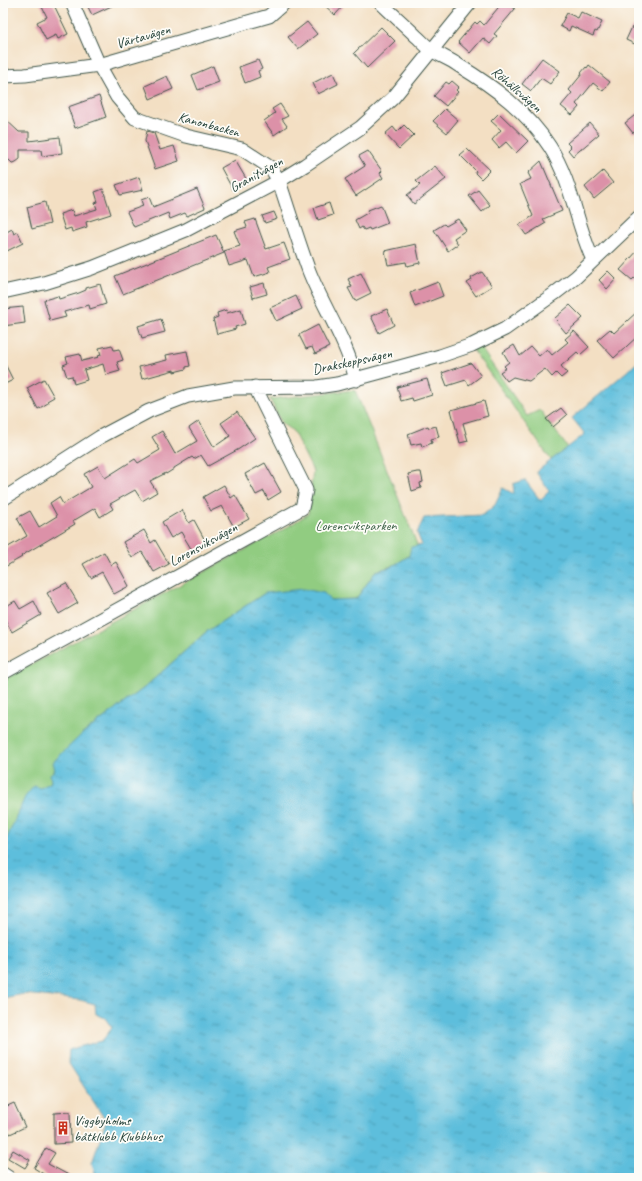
<svg xmlns="http://www.w3.org/2000/svg" width="642" height="1181" viewBox="0 0 642 1181" font-family="Caveat,sans-serif">
  <style>
    .green { fill: #91cc81; stroke: #58845a }
    .water { fill: url(#water-ripples); stroke: #3e7e88 }
    .building { fill: #dc91a8 }
    .lines { fill: none; stroke-linecap: round; stroke-linejoin: round }
    .minor-casing { stroke: #3f5549; stroke-width: 15 }
    .minor { stroke: #fff; stroke-width: 13 }
    .labels { text-anchor: middle; stroke-width: 3.5; stroke-linejoin: round; paint-order: stroke }
    .street-label { font-size: 14px; fill: #1f3d34; stroke: #fdfcf7 }
    .park-label { font-size: 14px; fill: #3c6147; stroke: #fdfcf7 }
    .poi-label { font-size: 14px; fill: #1f3d34; stroke: #fdfcf7; text-anchor: start }
  </style>
  <defs>
    <pattern id="water-ripples" width="26" height="14" patternUnits="userSpaceOnUse"><rect width="26" height="14" fill="#5dbedc"/><path d="M2 4q2-2 4 0t4 0M15 11q2-2 4 0t4 0" fill="none" stroke="#4c9cb3"/></pattern>
  </defs>
  <rect width="100%" height="100%" fill="#fdfcf7"/>
  <filter id="ink" filterUnits="userSpaceOnUse"><feTurbulence type="fractalNoise" baseFrequency=".025" numOctaves="2"/><feDisplacementMap in="SourceGraphic" scale="8" xChannelSelector="R" yChannelSelector="G"/><feConvolveMatrix kernelMatrix="1 2 1 2 8 2 1 2 1" color-interpolation-filters="sRGB"/></filter>
  <filter id="wash" filterUnits="userSpaceOnUse"><feTurbulence type="fractalNoise" baseFrequency=".012" numOctaves="4" result="noise"/><feDisplacementMap in="SourceGraphic" scale="16" xChannelSelector="R" yChannelSelector="G"/><feGaussianBlur stdDeviation="0.9" result="paint"/><feColorMatrix in="noise" values="0 0 0 0 0 0 0 0 0 0 0 0 0 0 0 0 0 1.4 0 .05"/><feComposite in="paint" operator="in"/></filter>
  <g filter="url(#wash)">
    <rect width="100%" height="100%" fill="#f3dfc3"/>
    <path class="green" d="M477,342L527,416L540,410L568,448L551,460L470,346Z
      M355,390L418,547C404,561 395,566 376,571L356,599L330,600L265,593L206,632L144,688L81,735L55,770L51,782L41,788L3,847V680L284,529L308,514L313,471L293,431L282,424L270,399Z"/>
    <path class="water" d="M639,361V1178H96L92,1163L106,1121L68,1062L69,1050L78,1047L102,1041L112,1028L105,1018L96,1014L95,1004L80,1000L24,994L3,998V847L25,797L34,786L41,788L51,782L50,774L55,770L53,762L81,735L144,688L206,632L265,593L303,589L324,593L330,600L356,599L376,571L391,567L409,556L411,547L422,545L417,533L424,518L483,515L495,505L503,488L514,494L513,484L525,480L540,500L549,491L536,472L585,434L572,418Z"/>
    <g id="blocks">
      <path class="building" d="M40,3H53L68,34L58,39L56,35L46,40L37,22L47,17Z
        M86,3H118L92,15Z
        M322,3H346L335,15Z
        M502,3H508L515,9L494,34L497,36L490,44L483,38L470,53L458,42L475,22L477,24L480,21L484,25Z
        M581,12L602,22L597,32L595,31L593,36L571,26L569,31L560,26L567,13L578,18Z
        M307,22L317,34L298,49L288,37Z
        M381,27L395,41L367,68L354,53Z
        M632,27L639,30V46L626,40Z
        M542,58L560,71L550,84L541,78L531,91L522,84Z
        M258,60L262,69L258,71L260,77L245,83L239,67Z
        M589,65L610,82L603,91L593,83L576,104L579,107L572,115L561,106L572,93L569,90L582,74L581,73L586,67L587,68Z
        M213,66L219,82L198,90L192,75Z
        M333,73L338,84L318,94L313,83Z
        M167,76L173,89L150,99L145,86Z
        M452,81L459,87L456,90L458,92L446,106L434,96L446,82L449,84Z
        M99,96L106,117L75,128L68,107Z
        M280,104L288,116L282,119L287,126L274,135L264,121L275,113L272,109Z
        M445,109L458,120L447,133L433,121Z
        M639,112V129L633,133L625,123Z
        M499,113L528,141L516,153L506,142L499,148L492,140L501,130L491,121Z
        M4,118L19,132H29V141L60,137L62,153L42,156L41,150H20V159L16,162L12,163L9,160H4Z
        M590,123L599,134L573,156L568,150L571,147L567,143Z
        M404,125L414,135L399,149L385,134L393,127L397,132Z
        M147,131L154,133L160,150L174,146L179,161L155,169L145,141Z
        M467,149L470,152V151L490,170L481,179L475,173L476,171L460,155Z
        M368,151L382,171L380,173L383,178L356,196L345,179L365,166L359,156Z
        M235,160L248,182L233,190L221,168Z
        M541,161L562,211L543,219L546,223L526,235L519,225L533,216L520,184L531,179L528,173Z
        M435,166L446,179L414,204L407,195L420,185L416,181Z
        M603,171L613,183L594,199L585,187Z
        M139,177L143,190L120,195L116,185Z
        M103,189L111,214L86,222L87,227L72,232L71,228L65,230L60,214L72,210L74,216L97,209L95,203L98,202L95,192Z
        M197,189L205,208L187,216L185,213L170,219L168,213L134,227L127,212L143,206L141,200L149,197L153,207Z
        M478,190L490,205L482,212L469,196Z
        M45,202L50,224L32,229L27,207Z
        M329,203L333,215L318,220L314,208Z
        M381,205L388,223L370,230L369,228L364,230L362,227L359,229L355,220L369,212L368,210Z
        M274,212L277,219L265,223L262,216Z
        M255,219L266,249L284,243L290,259L268,267L270,272L254,277L248,260L229,266L224,251L240,246L234,231L247,227L245,222Z
        M458,219L466,230L454,238L458,244L448,251L434,230L444,224L446,226Z
        M12,229L14,234L18,232L23,243L3,253V234Z
        M216,235L224,253L123,294L115,276Z
        M416,244L420,263L407,266L406,262L388,265L385,251Z
        M639,249V283L634,278L632,280L620,270Z
        M608,271L616,279L607,289L599,280Z
        M482,272L492,286L476,296L467,283L472,280L471,278Z
        M361,273L371,293L355,301L348,288L352,287L348,279Z
        M438,282L443,296L415,307L410,293Z
        M264,283L267,294L253,298L250,287Z
        M100,284L106,304L90,309L89,305L64,312L66,317L50,321L44,300L58,296L59,299L79,293L86,290V288Z
        M296,296L302,309L276,321L270,308Z
        M570,305L583,318L566,333L557,322L558,321L555,318Z
        M23,307L25,323L3,326V309Z
        M241,309L245,324L235,327L236,329L217,334L213,319L218,317L217,313L226,310L227,313Z
        M387,309L394,325L379,333L371,316Z
        M639,310V335L614,358L597,340L610,329L614,333Z
        M161,319L165,332L142,338L138,326Z
        M318,325L329,347L315,354L312,347L306,349L299,335Z
        M574,331L589,347L580,355L577,352L561,366L567,373L561,378L556,373L552,377L545,369L529,381L513,377L507,381L500,372L506,368L504,366L509,362L503,352L514,345L520,356L531,347L539,356L547,349L552,355L568,342L565,339Z
        M112,345L114,350L119,349L123,360L117,362L120,371L106,375L103,364L84,370L87,380L74,384L72,376L67,377L63,365L68,363L66,357L80,354L82,361L99,357L98,356L101,355L99,348Z
        M187,351L190,366L186,367V369L174,372V370L142,379L139,367L167,360L166,355Z
        M3,360L13,380L3,385Z
        M471,363L481,376L469,385L466,380L447,386L442,373Z
        M44,379L54,397L47,401L48,403L38,409L27,388Z
        M427,379L432,395L413,401L412,398L401,401L397,387Z
        M484,401L488,416L463,423L468,441L460,443L451,410Z
        M561,408L567,415L553,427L546,419Z
        M237,412L255,438L239,449L208,466L201,455L194,459L192,457L174,468V469L166,474V473L150,481L157,492L142,501L135,490L110,504L113,509L100,517L95,508L73,521L75,524L21,556L22,557L3,568V550L27,536L17,518L30,511L39,527L57,516L50,503L59,497L63,504L91,487L84,474L98,466L105,478L135,459L138,463L160,450L152,437L162,431L175,454L197,441L189,428L199,421L214,447L230,436L221,423Z
        M428,426L429,428L436,426L439,437L431,439L432,443L422,447L421,443L411,445L408,434Z
        M265,463L281,492L268,500L264,491L256,495L245,474Z
        M417,472H421L423,482L420,483L421,488L412,491L408,474Z
        M224,485L231,498L235,495L249,519L234,527L222,506L211,511L203,497Z
        M182,510L189,523L194,520L207,544L193,552L181,532L171,538L162,522Z
        M144,530L151,543L155,540L169,564L154,572L142,552L132,558L123,542Z
        M104,552L111,565L116,562L129,586L114,594L102,572L91,578L83,564Z
        M66,583L78,603L59,614L47,593Z
        M15,601L20,609L34,601L41,615L12,632L3,616V608Z
        M14,1103L25,1127L10,1134L3,1119V1108Z
        M70,1112L71,1143L54,1144V1113Z
        M46,1148L55,1153L48,1164L74,1178H50L34,1168Z
        M13,1150L30,1160L25,1168L8,1158Z"/>
    </g>
  </g>
  <g filter="url(#ink)">
    <use href="#blocks" fill-opacity="0" stroke="#3f5549" stroke-width="1"/>
    <g class="lines">
      <g class="minor-casing">
        <path id="minor" d="M72,3L99,65L117,97L135,118L186,136L242,149L271,168L279,181C289,211 298,241 309,271C324,309 346,339 356,380
          M381,3C392,14 405,25 416,36C421,40 426,47 432,50C440,56 450,59 458,65C494,87 527,111 550,147C572,182 576,223 593,260
          M3,76L25,75L99,65L269,16L284,3
          M3,292L44,283L92,268L186,230L279,181L305,165L360,128L393,98L470,3
          M3,499L100,437L149,411L188,396L234,388L317,387L337,384L440,356L472,345L505,329L554,294L576,277L639,217
          M3,673L302,508L306,490L292,462L255,387
          M3,1174L9,1178"/>
      </g>
      <use href="#minor" class="minor"/>
    </g>
  </g>
  <defs>
    <g id="building-bare" transform="scale(1.08)"><path d="M-4-6H4V6H1V3H-1V6H-4ZM-2.5-4.3h1.7v1.8h-1.7ZM.8-4.3h1.7v1.8H.8ZM-2.5-1h1.7V.8h-1.7ZM.8-1h1.7V.8H.8Z" fill="#c8321e" stroke="#fdfcf7" stroke-width="2.5" paint-order="stroke"/></g>
  </defs>
  <g fill-rule="evenodd">
    <use href="#building-bare" x="63" y="1128"/>
  </g>
  <g class="labels">
    <g class="street-label">
      <text transform="translate(143 36) rotate(-16)" y="5">Värtavägen</text>
      <text transform="translate(517 89) rotate(41)" y="5">Röhällsvägen</text>
      <text transform="translate(209 124) rotate(15)" y="5">Kanonbacken</text>
      <text transform="translate(256 174) rotate(-29)" y="5">Granitvägen</text>
      <text transform="translate(352 361) rotate(-12)" y="5">Drakskeppsvägen</text>
      <text transform="translate(203 544) rotate(-29)" y="5">Lorensviksvägen</text>
    </g>
    <g class="park-label">
      <text x="356" y="530">Lorensviksparken</text>
    </g>
    <g class="poi-label">
      <text x="74" y="1125">Viggbyholms<tspan x="74" dy="16">båtklubb Klubbhus</tspan></text>
    </g>
  </g>
  <rect width="642" height="1181" fill="none" stroke="#fdfcf7" stroke-width="16"/>
</svg>
